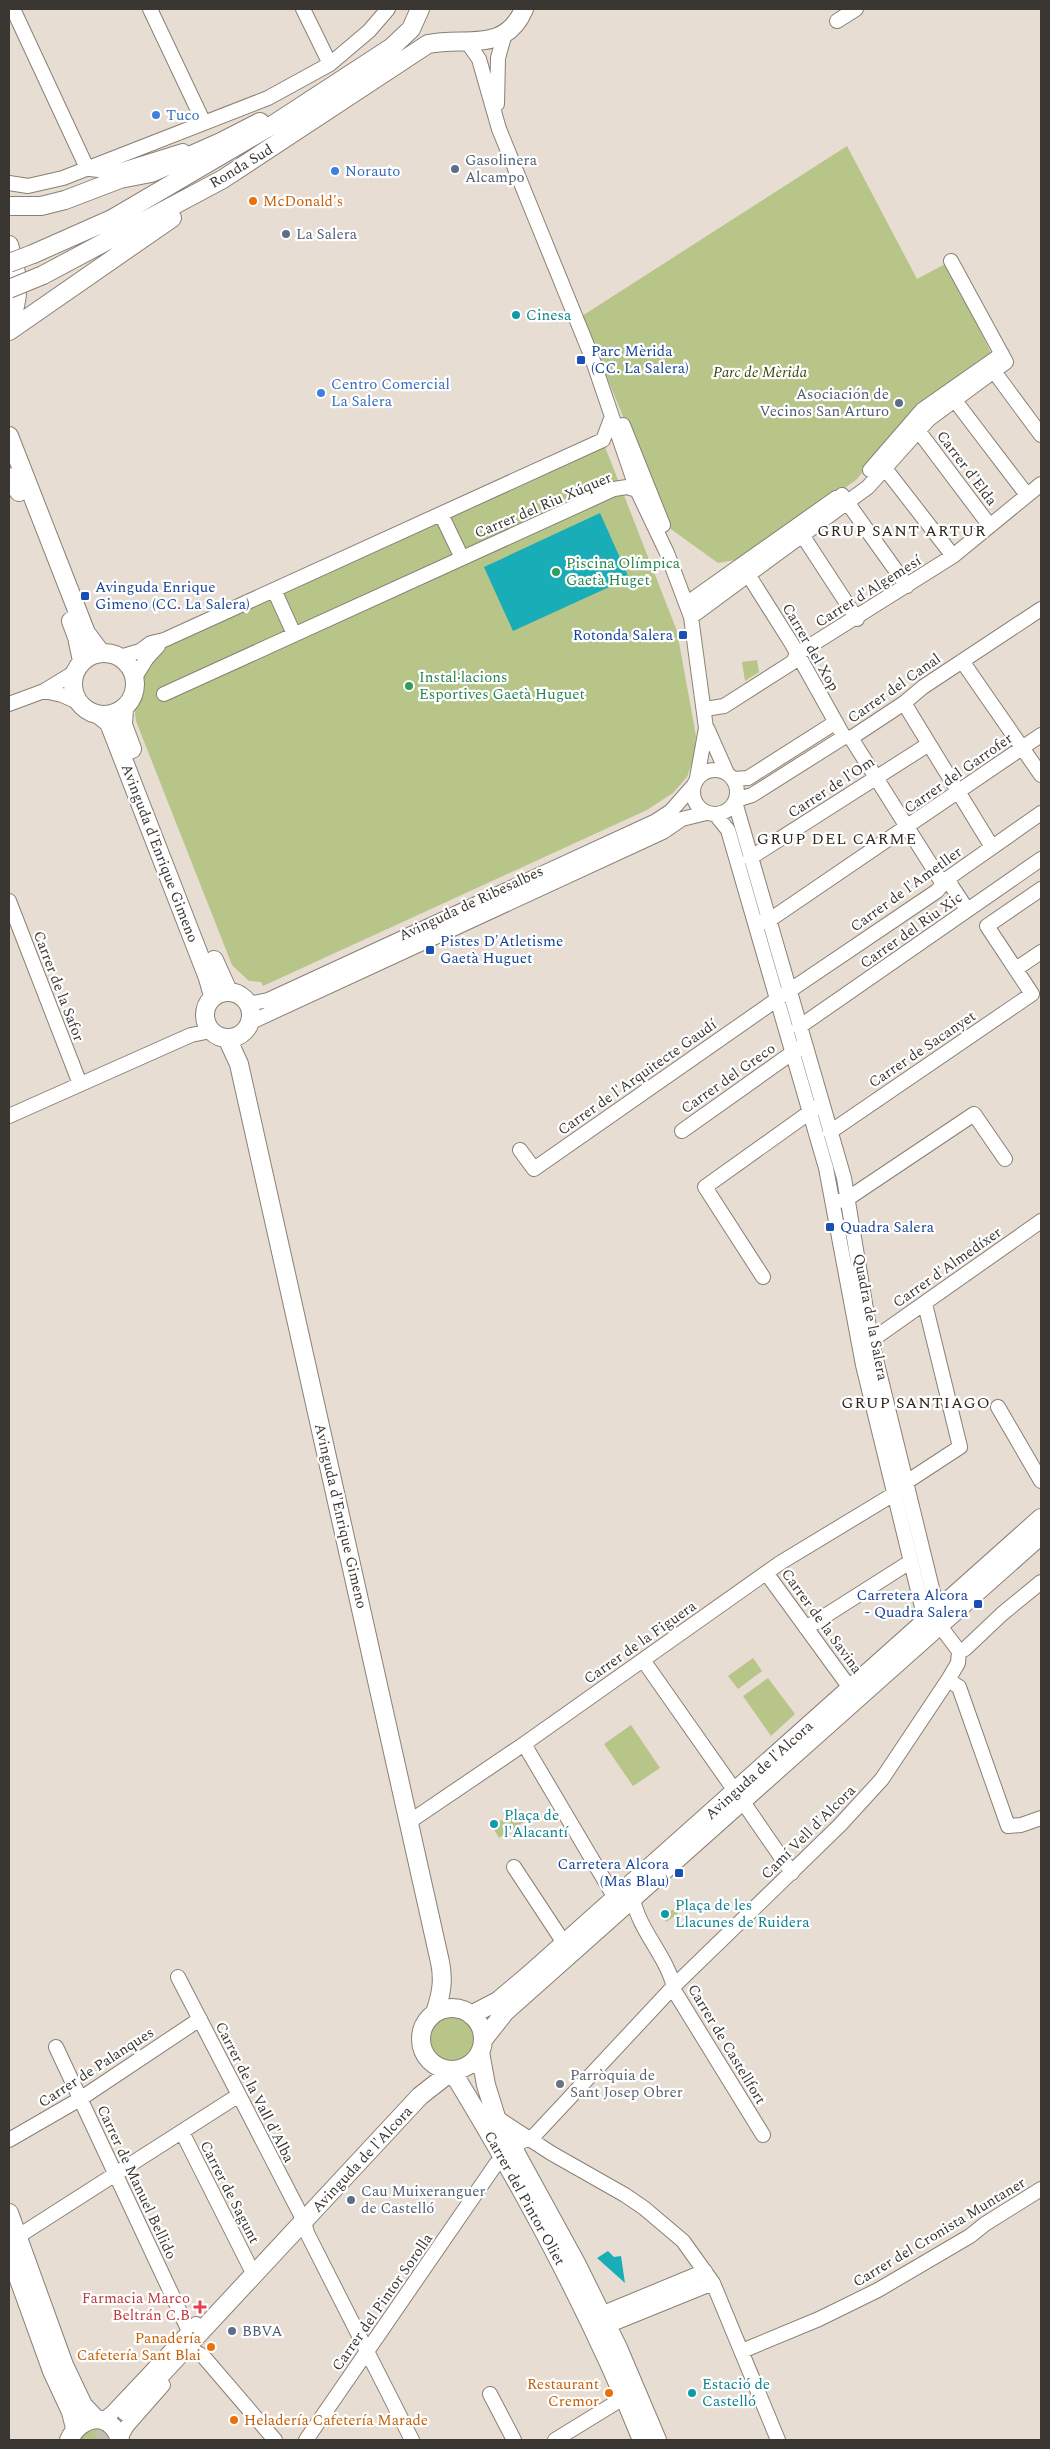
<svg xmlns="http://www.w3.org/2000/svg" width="1050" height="2449" viewBox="0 0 1050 2449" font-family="Spectral,serif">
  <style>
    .green { fill: #b8c589 }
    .water { fill: #19adb7 }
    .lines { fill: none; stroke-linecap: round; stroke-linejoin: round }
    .major-tunnel { stroke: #c5bcb2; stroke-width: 18; stroke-dasharray: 18 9; stroke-linecap: butt }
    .minor-casing { stroke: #898076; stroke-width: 16 }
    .major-casing { stroke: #898076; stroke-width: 20 }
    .minor { stroke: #fff; stroke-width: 14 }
    .major { stroke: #fff; stroke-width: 18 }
    .major-bridge-casing { stroke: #898076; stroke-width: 20; stroke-linecap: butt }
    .major-bridge { stroke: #fff; stroke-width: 18 }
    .shop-dot { fill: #3f7fe0; stroke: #fff; stroke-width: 2 }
    .service-dot { fill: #5c6f8a; stroke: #fff; stroke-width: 2 }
    .food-dot { fill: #e8710a; stroke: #fff; stroke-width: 2 }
    .culture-dot { fill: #0f9aa8; stroke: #fff; stroke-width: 2 }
    .transit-dot { fill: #1a4fb4; stroke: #fff; stroke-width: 2 }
    .leisure-dot { fill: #2e9e5b; stroke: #fff; stroke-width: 2 }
    .worship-dot { fill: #6b7280; stroke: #fff; stroke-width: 2 }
    .health-dot { fill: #e0444e; stroke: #fff; stroke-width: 2 }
    .labels { text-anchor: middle; stroke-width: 4.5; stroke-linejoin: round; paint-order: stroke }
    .shop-label { font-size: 15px; fill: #366cbe; stroke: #fff; text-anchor: start }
    .service-label { font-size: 15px; fill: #4e5e75; stroke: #fff; text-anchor: start }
    .street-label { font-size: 15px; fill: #3a3632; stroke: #fff }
    .food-label { font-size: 15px; fill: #c56008; stroke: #fff; text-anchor: start }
    .culture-label { font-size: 15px; fill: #0d838f; stroke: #fff; text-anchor: start }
    .transit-label { font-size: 15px; fill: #164399; stroke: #fff; text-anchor: start }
    .park-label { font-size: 15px; font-style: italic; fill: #3b4501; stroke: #fff }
    .leisure-label { font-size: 15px; fill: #27864d; stroke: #fff; text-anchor: start }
    .worship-label { font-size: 15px; fill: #5b616d; stroke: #fff; text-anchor: start }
    .health-label { font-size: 15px; fill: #be3a42; stroke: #fff; text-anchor: end }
    .neighbourhood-label { font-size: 16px; letter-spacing: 1px; fill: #2f281f; stroke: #fff }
  </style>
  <rect width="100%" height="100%" fill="#e8ddd2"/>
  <path class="green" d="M847,146L917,279L947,263L994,359L917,409L856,480L746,558L718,563L668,527L582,316Z
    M600,434L677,631L696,736L694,757L687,777L673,793L647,810L263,986L261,982L249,981L232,965L136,721L128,651Z
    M757,660L759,672L745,681L742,662Z
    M753,1658L762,1671L738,1689L728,1676Z
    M768,1678L795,1714L771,1736L743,1696Z
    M631,1725L660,1768L633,1786L604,1744Z
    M518,1810L525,1821L499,1838L492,1826Z
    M668,1908L671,1911L674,1909L678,1914L666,1922L662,1912Z
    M429 2039a23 23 0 1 1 46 0a23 23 0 1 1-46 0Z
    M93,2428L104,2431L111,2440H78L82,2433Z"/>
  <path class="water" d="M600,513L629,578L513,631L484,567Z
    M608,2251L614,2257L621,2256L625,2283L597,2258Z"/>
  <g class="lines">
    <path class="major-tunnel" d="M100,2440L126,2412"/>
    <g class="minor-casing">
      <path id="minor" d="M13,9L87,168
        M150,9L204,123
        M303,9L330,64
        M837,21L856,9
        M467,42L479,59L499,129L591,355L637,490L667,553L691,617L706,728L697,778
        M497,104L498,58L505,33
        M90,169L116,172L183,151
        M9,183L28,186L63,178L268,98L330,64L369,31L388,9
        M990,366L1041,435
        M950,394L1027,495
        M623,425L663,525
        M914,425L990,526
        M880,462L953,556
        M870,470L922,410L1002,354
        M842,495L907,586
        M441,514L462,558
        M797,527L857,619
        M744,568L792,644L844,737
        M274,590L294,634
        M686,604L836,498
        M691,617L868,487L929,419L1006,362L951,261
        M120,657L140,651L151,643L164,640L603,440L611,419
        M962,661L1041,775
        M135,677L147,658L158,646
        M44,691L62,695L78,702
        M164,694L614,489L627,487L637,490
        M904,703L992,847
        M9,704L44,691L75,672
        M705,709L724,706L793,662L797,654L953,556L1041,484
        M707,728L727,773
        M851,738L943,884
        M693 792a22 22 0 1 1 44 0a22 22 0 1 1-44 0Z
        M734,779L748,778L836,722
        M736,800L752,795L844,737L851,738L904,703L923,687L1041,609
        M735,802L844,1178L871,1339L939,1617
        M716,815L728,830L826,1168L863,1365L922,1607L940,1626L959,1651
        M750,858L929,744
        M947,879L966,908
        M9,901L80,1084
        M761,922L768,921L1041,735
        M1016,969L1041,952
        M248,1004L268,1000L656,821L671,811L693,786
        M249,1023L663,832L682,819L706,813
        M799,1027L1041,859
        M9,1116L191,1035L211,1031
        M682,1131L799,1048
        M830,1132L1032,994L987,926L1041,889
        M520,1150L534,1169L789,991L937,891L947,879L1041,813
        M839,1201L847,1199L974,1114L1005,1159
        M763,1277L705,1187L817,1107
        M871,1339L879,1335L1041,1221
        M998,1407L1041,1481
        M767,1574L850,1688
        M806,1628L910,1562
        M959,1651L965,1649L1002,1614L1041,1582
        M643,1660L735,1791
        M948,1680L959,1687L1008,1826L1021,1825L1041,1818
        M524,1744L615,1898
        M743,1802L792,1873
        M409,1822L524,1744L780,1563L894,1494L905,1483L960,1447L925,1304
        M514,1867L564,1943
        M633,1899C640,1933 669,1958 675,1992L763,2135
        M178,1977L304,2221L307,2233L412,2440
        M56,2047L189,2331
        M496,2117L551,2153L625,2195L644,2208L683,2241L713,2283L778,2440
        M182,2132L250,2267
        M9,2140L80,2099L200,2019
        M514,2152L520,2142L532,2138L674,1986L840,1825L882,1779L948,1680L958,1663L959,1651
        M17,2237L239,2095
        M597,2322L601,2314L705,2271
        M597,2327L607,2326L713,2283
        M194,2351L203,2356L275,2440
        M742,2351L819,2319L878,2290L970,2236L985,2224L1041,2189
        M490,2394L514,2440
        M102,2421L112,2413L196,2324
        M120,2438L127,2426L163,2385
        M306,2440L496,2164L504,2160
        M555,2440L625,2397"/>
    </g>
    <g class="major-casing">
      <path id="major" d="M9,206H41L65,200L120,179L151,173L221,142L260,122
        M9,245C19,277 21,294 9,326
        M33,254L112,219L274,124L392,47L411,29L420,9
        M43,275L223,179L428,44C465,36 505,54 524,9
        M9,331L172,218
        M9,436L86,633L101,653
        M9,477L19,492
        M71,621L77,637L82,661
        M73 684a31 31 0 1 1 62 0a31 31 0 1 1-62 0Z
        M124,709L123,725L132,749
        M99,715L109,723L208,978L213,996
        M214,960L228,991
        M205 1015a23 23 0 1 1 46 0a23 23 0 1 1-46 0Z
        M227,1038L239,1064L440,1962C444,1981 441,1995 435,2013
        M421 2039a31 31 0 1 1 62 0a31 31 0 1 1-62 0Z
        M471,2015L498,2001L530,1974L1041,1518
        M483,2040L505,2012L1041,1535
        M480,2052L486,2085L496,2117L576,2263L618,2348L657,2440
        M452,2071C524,2189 590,2311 642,2440
        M9,2213L64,2365L83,2405L96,2419
        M9,2252L52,2371L71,2412L75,2428
        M126,2412L420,2096L452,2071
        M69,2440C81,2415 110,2410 120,2440"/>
    </g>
    <use href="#minor" class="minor"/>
    <use href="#major" class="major"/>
    <g class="major-bridge-casing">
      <path id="major-bridge" d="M9,263L33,254
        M9,289L43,275"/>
    </g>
    <use href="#major-bridge" class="major-bridge"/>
  </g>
  <g class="shop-dot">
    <circle cx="156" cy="115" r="5"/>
    <circle cx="335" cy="171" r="5"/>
    <circle cx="321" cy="393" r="5"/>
  </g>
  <g class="service-dot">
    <circle cx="455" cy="169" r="5"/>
    <circle cx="286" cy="234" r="5"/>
    <circle cx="899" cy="403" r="5"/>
    <circle cx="351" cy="2200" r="5"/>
    <circle cx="232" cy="2331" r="5"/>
  </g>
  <g class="food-dot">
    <circle cx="253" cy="201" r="5"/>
    <circle cx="211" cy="2347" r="5"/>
    <circle cx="609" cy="2393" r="5"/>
    <circle cx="234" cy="2420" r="5"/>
  </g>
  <g class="culture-dot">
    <circle cx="516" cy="315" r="5"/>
    <circle cx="494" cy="1824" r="5"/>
    <circle cx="665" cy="1914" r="5"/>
    <circle cx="692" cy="2393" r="5"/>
  </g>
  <g class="transit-dot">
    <rect x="576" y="355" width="10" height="10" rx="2.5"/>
    <rect x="80" y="591" width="10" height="10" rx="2.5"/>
    <rect x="678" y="630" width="10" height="10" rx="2.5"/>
    <rect x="425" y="945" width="10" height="10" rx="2.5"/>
    <rect x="825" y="1222" width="10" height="10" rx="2.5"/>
    <rect x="973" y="1599" width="10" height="10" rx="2.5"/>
    <rect x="674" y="1868" width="10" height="10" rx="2.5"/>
  </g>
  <g class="leisure-dot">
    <circle cx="556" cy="572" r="5"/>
    <circle cx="409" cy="686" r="5"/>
  </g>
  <circle class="worship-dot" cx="560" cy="2084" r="5"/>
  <path class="health-dot" d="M197.5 2299.5h5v5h5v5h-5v5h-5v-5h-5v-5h5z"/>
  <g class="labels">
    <g class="shop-label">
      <text x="166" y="120">Tuco</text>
      <text x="345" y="176">Norauto</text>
      <text x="331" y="389">Centro Comercial<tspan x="331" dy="17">La Salera</tspan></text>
    </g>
    <g class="service-label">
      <text x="465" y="165">Gasolinera<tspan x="465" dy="17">Alcampo</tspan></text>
      <text x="296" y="239">La Salera</text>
      <text x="889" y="399" text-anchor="end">Asociación de<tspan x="889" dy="17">Vecinos San Arturo</tspan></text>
      <text x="361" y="2196">Cau Muixeranguer<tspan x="361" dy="17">de Castelló</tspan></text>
      <text x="242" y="2336">BBVA</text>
    </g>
    <g class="street-label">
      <text transform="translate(241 166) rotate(-31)" y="5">Ronda Sud</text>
      <text transform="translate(967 468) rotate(53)" y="5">Carrer d'Elda</text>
      <text transform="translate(543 505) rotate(-23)" y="5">Carrer del Riu Xúquer</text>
      <text transform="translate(868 591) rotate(-32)" y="5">Carrer d'Algemesí</text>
      <text transform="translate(811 647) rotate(60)" y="5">Carrer del Xop</text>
      <text transform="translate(894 688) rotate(-35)" y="5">Carrer del Canal</text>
      <text transform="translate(958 773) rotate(-35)" y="5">Carrer del Garrofer</text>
      <text transform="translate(831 787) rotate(-33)" y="5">Carrer de l'Om</text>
      <text transform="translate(160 853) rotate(69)" y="5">Avinguda d'Enrique Gimeno</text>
      <text transform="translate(906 889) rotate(-36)" y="5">Carrer de l'Ametller</text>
      <text transform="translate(471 903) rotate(-25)" y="5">Avinguda de Ribesalbes</text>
      <text transform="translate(911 930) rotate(-35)" y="5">Carrer del Riu Xic</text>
      <text transform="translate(59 986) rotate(69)" y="5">Carrer de la Safor</text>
      <text transform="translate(922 1049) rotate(-34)" y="5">Carrer de Sacanyet</text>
      <text transform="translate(637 1077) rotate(-35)" y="5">Carrer de l'Arquitecte Gaudí</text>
      <text transform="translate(728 1078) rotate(-35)" y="5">Carrer del Greco</text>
      <text transform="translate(947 1267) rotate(-35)" y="5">Carrer d'Almedíxer</text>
      <text transform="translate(871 1317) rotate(79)" y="5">Quadra de la Salera</text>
      <text transform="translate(341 1516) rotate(77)" y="5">Avinguda d'Enrique Gimeno</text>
      <text transform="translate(822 1621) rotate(54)" y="5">Carrer de la Savina</text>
      <text transform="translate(640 1642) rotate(-35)" y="5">Carrer de la Figuera</text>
      <text transform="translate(759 1770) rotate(-42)" y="5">Avinguda de l'Alcora</text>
      <text transform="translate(808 1832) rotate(-45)" y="5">Camí Vell d'Alcora</text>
      <text transform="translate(727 2044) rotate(59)" y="5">Carrer de Castellfort</text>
      <text transform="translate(96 2067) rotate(-33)" y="5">Carrer de Palanques</text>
      <text transform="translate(255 2092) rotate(63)" y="5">Carrer de la Vall d'Alba</text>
      <text transform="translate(362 2159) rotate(-47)" y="5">Avinguda de l'Alcora</text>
      <text transform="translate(137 2182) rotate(65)" y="5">Carrer de Manuel Bellido</text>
      <text transform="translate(230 2192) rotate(63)" y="5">Carrer de Sagunt</text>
      <text transform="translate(525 2198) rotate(61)" y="5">Carrer del Pintor Oliet</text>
      <text transform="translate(939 2232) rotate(-31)" y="5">Carrer del Cronista Muntaner</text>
      <text transform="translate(382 2302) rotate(-55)" y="5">Carrer del Pintor Sorolla</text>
    </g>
    <g class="food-label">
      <text x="263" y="206">McDonald's</text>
      <text x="201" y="2343" text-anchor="end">Panadería<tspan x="201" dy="17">Cafetería Sant Blai</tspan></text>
      <text x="599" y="2389" text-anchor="end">Restaurant<tspan x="599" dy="17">Cremor</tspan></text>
      <text x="244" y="2425">Heladería Cafetería Marade</text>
    </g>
    <g class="culture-label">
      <text x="526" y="320">Cinesa</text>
      <text x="504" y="1820">Plaça de<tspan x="504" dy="17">l'Alacantí</tspan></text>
      <text x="675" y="1910">Plaça de les<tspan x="675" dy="17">Llacunes de Ruidera</tspan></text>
      <text x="702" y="2389">Estació de<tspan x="702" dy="17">Castelló</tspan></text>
    </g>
    <g class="transit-label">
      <text x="591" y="356">Parc Mèrida<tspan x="591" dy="17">(CC. La Salera)</tspan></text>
      <text x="95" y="592">Avinguda Enrique<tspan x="95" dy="17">Gimeno (CC. La Salera)</tspan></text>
      <text x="673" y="640" text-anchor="end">Rotonda Salera</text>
      <text x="440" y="946">Pistes D'Atletisme<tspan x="440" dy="17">Gaetà Huguet</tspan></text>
      <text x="840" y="1232">Quadra Salera</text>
      <text x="968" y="1600" text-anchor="end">Carretera Alcora<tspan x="968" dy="17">- Quadra Salera</tspan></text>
      <text x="669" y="1869" text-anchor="end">Carretera Alcora<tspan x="669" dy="17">(Mas Blau)</tspan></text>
    </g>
    <g class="park-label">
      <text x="760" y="377">Parc de Mèrida</text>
    </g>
    <g class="leisure-label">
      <text x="566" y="568">Piscina Olímpica<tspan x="566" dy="17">Gaetà Huget</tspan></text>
      <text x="419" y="682">Instal·lacions<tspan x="419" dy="17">Esportives Gaetà Huguet</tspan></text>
    </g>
    <g class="worship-label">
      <text x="570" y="2080">Parròquia de<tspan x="570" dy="17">Sant Josep Obrer</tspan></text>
    </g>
    <g class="health-label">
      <text x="190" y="2303">Farmacia Marco<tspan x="190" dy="17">Beltrán C.B</tspan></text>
    </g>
    <g class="neighbourhood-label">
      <text x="902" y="536">GRUP SANT ARTUR</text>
      <text x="837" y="844">GRUP DEL CARME</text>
      <text x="916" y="1408">GRUP SANTIAGO</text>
    </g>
  </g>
  <rect width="1050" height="2449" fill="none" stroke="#3a3632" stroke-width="20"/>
</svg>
